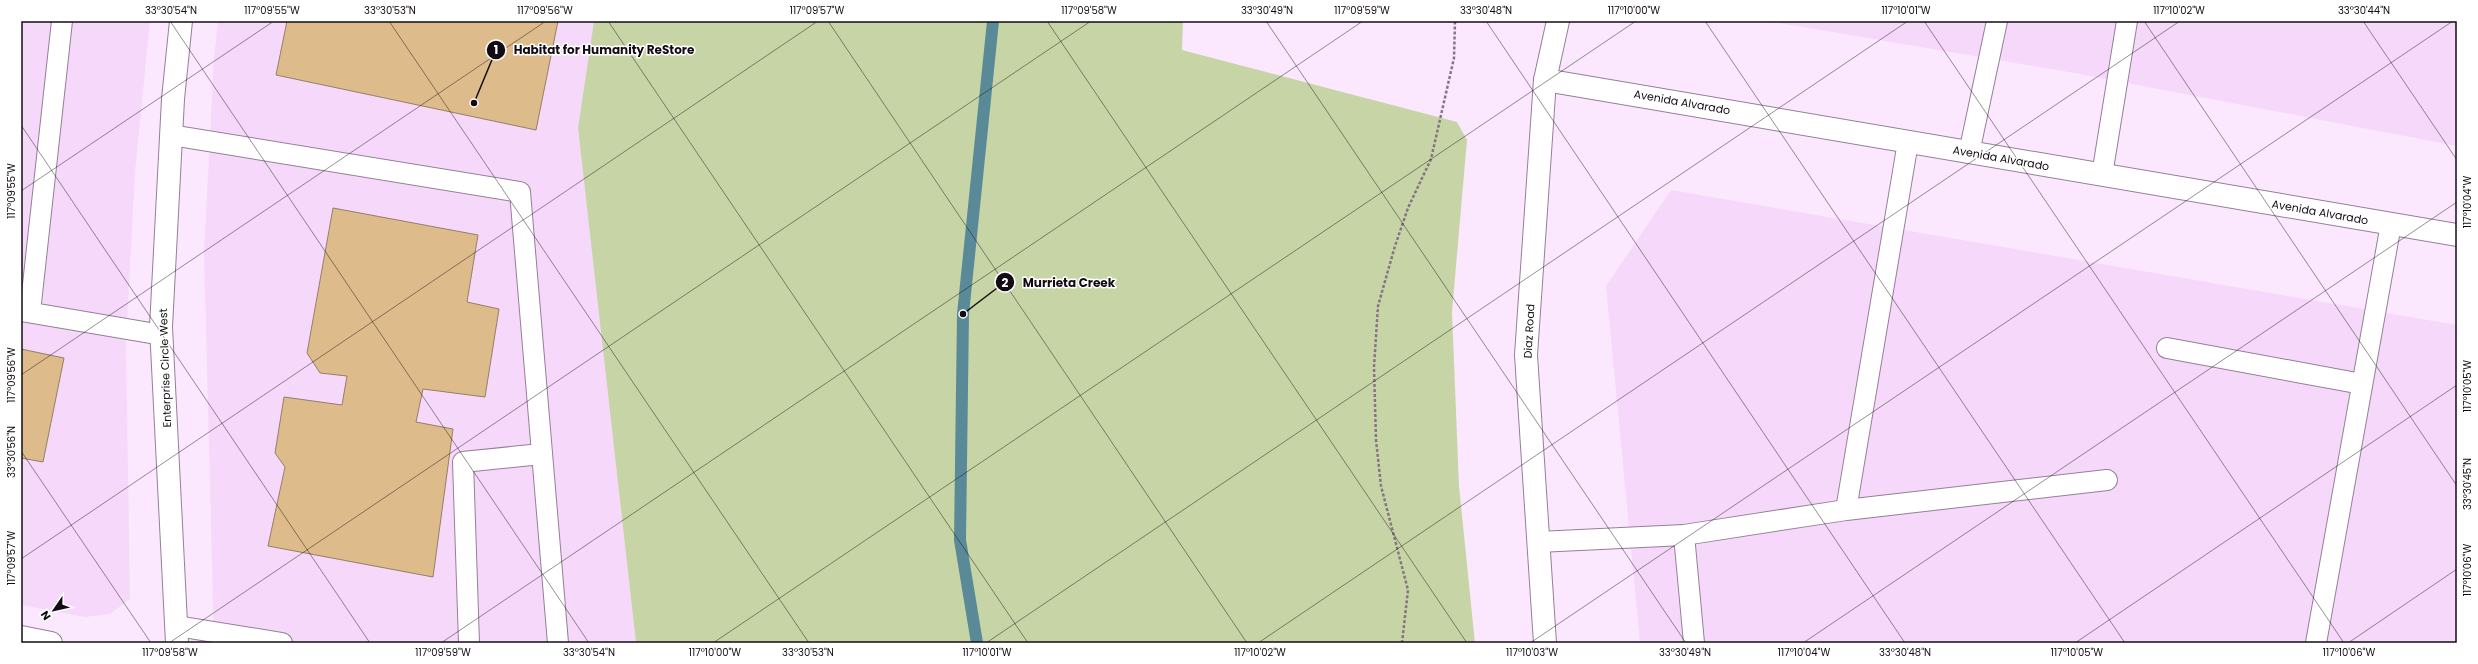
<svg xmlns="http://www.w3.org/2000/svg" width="2478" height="664" viewBox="0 0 2478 664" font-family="Poppins,sans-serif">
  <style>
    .built { fill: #f6d9fa }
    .green { fill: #c7d5a6 }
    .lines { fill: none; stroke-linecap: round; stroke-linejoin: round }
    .stream { stroke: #5a8a97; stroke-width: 12 }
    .building { fill: #debb8b; stroke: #938066 }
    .service-casing { stroke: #957f97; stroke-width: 22 }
    .tertiary-casing { stroke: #957f97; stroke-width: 24 }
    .secondary-casing { stroke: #957f97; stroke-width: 24 }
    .path { stroke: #837584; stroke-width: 2.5; stroke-dasharray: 3 2; stroke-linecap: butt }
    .service { stroke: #fff; stroke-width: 20 }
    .tertiary { stroke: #fff; stroke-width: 22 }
    .secondary { stroke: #fff; stroke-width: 22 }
    .ticks { fill: none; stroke: #130b14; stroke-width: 1; stroke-opacity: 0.45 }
    .labels { text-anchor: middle; stroke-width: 3; stroke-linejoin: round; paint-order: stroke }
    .street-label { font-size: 11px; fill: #130b14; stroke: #fff }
    .leader { fill: none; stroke: #130b14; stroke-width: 1.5 }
    .callout-dot { fill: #130b14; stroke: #fff; stroke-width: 1.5 }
    .mark-label { font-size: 12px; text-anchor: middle; font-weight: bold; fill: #fff }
    .callout-label { font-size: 12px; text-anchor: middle; font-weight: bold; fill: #130b14; stroke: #fff; stroke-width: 3; stroke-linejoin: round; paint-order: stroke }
    .neatline { fill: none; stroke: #130b14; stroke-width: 1.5 }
    .ticks-label { font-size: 10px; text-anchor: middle; fill: #130b14 }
  </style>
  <rect width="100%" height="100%" fill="#fce8fe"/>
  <path class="built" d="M21,21H150L135,172L126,343L130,599L110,614L85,617L21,605Z
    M218,21H594L578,128L636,643H214L204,253L214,58Z
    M1767,21H2457V146L2080,74Z
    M1671,190L2457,325V643H1640L1606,286Z"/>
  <path class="green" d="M594,21H1183L1182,50L1457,122L1467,140L1452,312L1459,486L1475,643H636L578,128Z"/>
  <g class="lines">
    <path class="stream" d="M977,643L960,540L963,314L993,21"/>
  </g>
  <path class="building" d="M287,21H558L536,130L276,75Z
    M333,208L478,235L467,302L499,309L485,397L423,389L416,422L453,429L433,577L268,546L285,467L275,453L284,397L342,405L347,376L320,373L307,353Z
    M21,349L64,358L43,462L21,458Z"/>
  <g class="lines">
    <g class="service-casing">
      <path id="service" d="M171,135L520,192L558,643
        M1969,153L1997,21
        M2102,175L2127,21
        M21,311L162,335
        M30,312L62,21
        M2167,348L2362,384
        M1846,510L2107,480
        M1538,542L1684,535
        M177,626L282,643
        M469,643L463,462L541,454
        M1694,643L1684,535L1846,510L1908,142
        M2316,643L2391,224"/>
    </g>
    <g class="tertiary-casing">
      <path id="tertiary" d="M1545,80L2457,235
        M21,637L51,643
        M177,643L161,327L173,99L181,21"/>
    </g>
    <g class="secondary-casing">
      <path id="secondary" d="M1545,643L1526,355L1545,80L1558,21"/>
    </g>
    <path class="path" d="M1402,643L1408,590L1381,486L1376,440L1374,367L1378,306L1395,246L1408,208L1431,159L1454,58L1455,21"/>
    <use href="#service" class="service"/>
    <use href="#tertiary" class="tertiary"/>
    <use href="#secondary" class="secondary"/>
  </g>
  <path class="ticks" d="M170,21L589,643M389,21L809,643M608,21L1028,643M828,21L1247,643M1047,21L1467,643M1266,21L1686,643M1486,21L1905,643M1705,21L2125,643M1924,21L2344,643M2144,21L2457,486M2363,21L2457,160M21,125L370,643M21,191L274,21M21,375L546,21M21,451L151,643M21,559L818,21M169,643L1091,21M441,643L1363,21M713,643L1636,21M986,643L1908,21M1258,643L2180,21M1530,643L2453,21M1803,643L2457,202M2075,643L2457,385M2348,643L2457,569"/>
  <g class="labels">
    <g class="street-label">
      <text transform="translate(1682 102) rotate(10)" y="4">Avenida Alvarado</text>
      <text transform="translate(2001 158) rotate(10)" y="4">Avenida Alvarado</text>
      <text transform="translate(2320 212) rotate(10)" y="4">Avenida Alvarado</text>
      <text transform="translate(1529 331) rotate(-87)" y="4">Diaz Road</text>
      <text transform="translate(165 368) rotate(-92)" y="4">Enterprise Circle West</text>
    </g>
  </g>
  <path class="leader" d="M474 103L496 50M963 314L1005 282"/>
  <g class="callout-dot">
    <circle cx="474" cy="103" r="4"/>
    <circle cx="963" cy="314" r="4"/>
    <circle cx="496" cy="50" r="10"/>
    <circle cx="1005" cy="282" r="10"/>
  </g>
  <g class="mark-label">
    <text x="496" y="54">1</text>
    <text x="1005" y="287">2</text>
  </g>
  <g class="callout-label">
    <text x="604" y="54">Habitat for Humanity ReStore</text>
    <text x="1069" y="287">Murrieta Creek</text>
  </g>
  <rect width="2478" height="664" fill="none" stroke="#ffffff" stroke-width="44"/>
  <g transform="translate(54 610) rotate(236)" stroke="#ffffff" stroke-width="3" paint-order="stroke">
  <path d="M0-3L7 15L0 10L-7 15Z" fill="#130b14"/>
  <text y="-6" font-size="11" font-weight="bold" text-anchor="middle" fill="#130b14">N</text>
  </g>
  <rect x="22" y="22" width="2434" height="620" class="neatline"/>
  <g class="ticks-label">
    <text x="171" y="14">33°30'54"N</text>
    <text x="272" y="14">117°09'55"W</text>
    <text x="390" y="14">33°30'53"N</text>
    <text x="545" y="14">117°09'56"W</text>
    <text x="817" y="14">117°09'57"W</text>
    <text x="1089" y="14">117°09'58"W</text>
    <text x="1267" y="14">33°30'49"N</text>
    <text x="1362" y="14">117°09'59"W</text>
    <text x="1486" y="14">33°30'48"N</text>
    <text x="1634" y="14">117°10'00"W</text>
    <text x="1906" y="14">117°10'01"W</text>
    <text x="2179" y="14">117°10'02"W</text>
    <text x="2364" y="14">33°30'44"N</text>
    <text transform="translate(11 191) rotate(-90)" y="4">117°09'55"W</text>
    <text transform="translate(2467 202) rotate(-90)" y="4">117°10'04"W</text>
    <text transform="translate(11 375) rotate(-90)" y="4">117°09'56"W</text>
    <text transform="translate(2467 386) rotate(-90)" y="4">117°10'05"W</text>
    <text transform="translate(11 452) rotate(-90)" y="4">33°30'56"N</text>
    <text transform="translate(2467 484) rotate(-90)" y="4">33°30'45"N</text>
    <text transform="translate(11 558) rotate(-90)" y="4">117°09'57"W</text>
    <text transform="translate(2467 570) rotate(-90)" y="4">117°10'06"W</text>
    <text x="170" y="656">117°09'58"W</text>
    <text x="443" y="656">117°09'59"W</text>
    <text x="589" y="656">33°30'54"N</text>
    <text x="715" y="656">117°10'00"W</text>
    <text x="808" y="656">33°30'53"N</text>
    <text x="987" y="656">117°10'01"W</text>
    <text x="1260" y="656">117°10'02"W</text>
    <text x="1532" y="656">117°10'03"W</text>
    <text x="1685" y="656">33°30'49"N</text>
    <text x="1804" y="656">117°10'04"W</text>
    <text x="1905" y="656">33°30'48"N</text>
    <text x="2077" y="656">117°10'05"W</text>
    <text x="2349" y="656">117°10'06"W</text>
  </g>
</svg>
